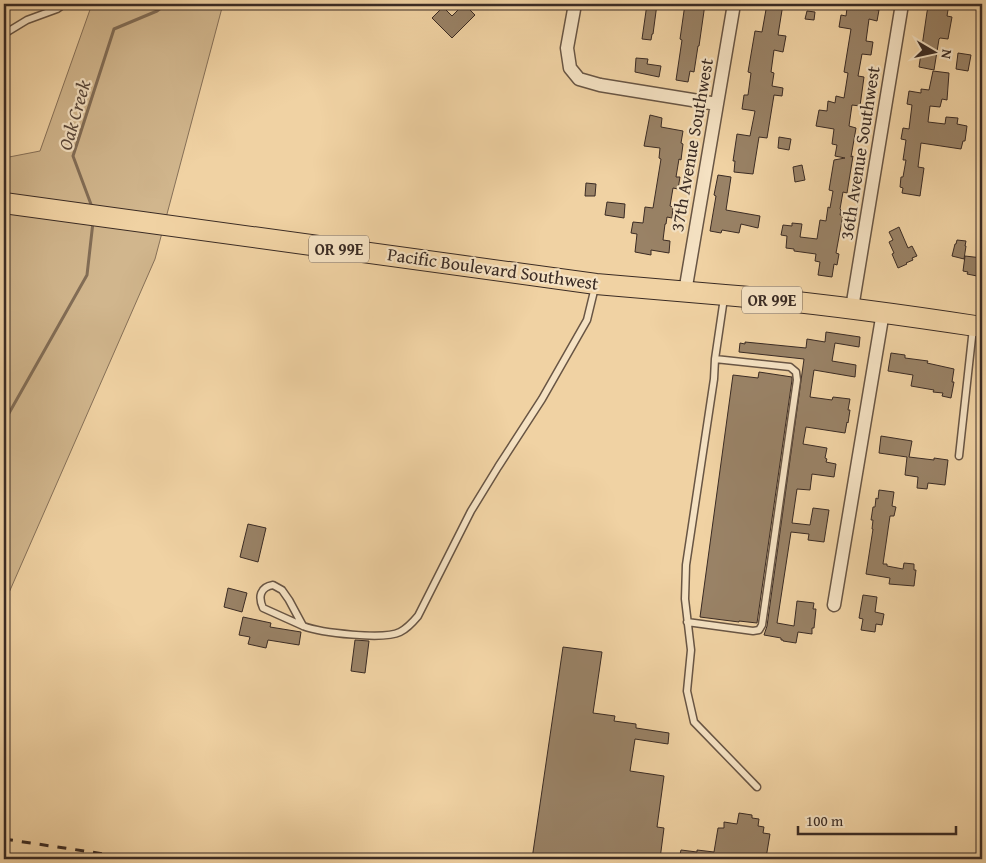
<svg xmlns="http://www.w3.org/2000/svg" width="986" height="863" viewBox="0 0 986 863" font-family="'Gentium Book Plus',serif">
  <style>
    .green { fill: #d1b68d; stroke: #867058 }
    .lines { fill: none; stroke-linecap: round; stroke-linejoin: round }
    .stream { stroke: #826d56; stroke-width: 3 }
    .building { fill: #998266; stroke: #3a2b24 }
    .service-casing { stroke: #685544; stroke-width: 9 }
    .minor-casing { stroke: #685544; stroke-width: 15 }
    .primary-casing { stroke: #3a2b24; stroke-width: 22 }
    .service { stroke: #f5e2c3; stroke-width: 6 }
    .minor { stroke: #f5e2c3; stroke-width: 12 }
    .primary { stroke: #f0d2a3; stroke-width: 20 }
    .rail { stroke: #3a2b24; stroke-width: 3; stroke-dasharray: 9 9; stroke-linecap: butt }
    .labels { text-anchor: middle; stroke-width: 4.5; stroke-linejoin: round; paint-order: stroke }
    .shield { fill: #f5e2c3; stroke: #726254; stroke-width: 1 }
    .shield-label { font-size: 16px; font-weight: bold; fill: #3a2b24 }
    .street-label { font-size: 18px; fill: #3a2b24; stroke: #f5e2c3 }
    .water-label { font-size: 19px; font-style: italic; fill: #584639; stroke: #f5e2c3 }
  </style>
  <rect width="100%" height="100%" fill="#f0d2a3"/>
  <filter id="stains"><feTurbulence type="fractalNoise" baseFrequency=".004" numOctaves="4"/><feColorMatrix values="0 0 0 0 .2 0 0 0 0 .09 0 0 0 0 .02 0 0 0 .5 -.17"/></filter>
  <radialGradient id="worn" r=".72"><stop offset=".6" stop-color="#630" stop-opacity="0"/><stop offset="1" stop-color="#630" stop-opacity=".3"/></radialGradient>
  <path class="green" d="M92,4H223L155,259L4,604V158L40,151Z"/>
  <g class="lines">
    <path class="stream" d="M92,207L73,156L114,29L157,11L166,4
      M4,422L87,275L93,222"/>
  </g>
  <path class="building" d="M464,4L475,15L452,38L432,18L443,7L452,16Z
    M647,4H657L653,34H652L651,40L642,39Z
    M685,4H705L699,46H698L694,72L690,71L688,82L676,80L682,40L680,39Z
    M767,4H783L778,35L786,36L783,52L774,50L771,72L774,73L772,86L783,88L782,96L774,95L767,138L759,137L753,174L734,172L735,161H733L737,134L750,136L755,111L742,109L744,95H748L751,73L748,72L755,31L762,32Z
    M929,4H949L947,16L952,17L948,39L940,38L939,39L934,70L919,67L927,12Z
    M857,7L879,10L877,21L869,19L866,41L873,42L871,55L862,54L858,76L864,77L860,106L852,105L849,126L856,128L851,157L853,156L847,193L843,192L840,209L841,210L840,215H843L836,253L839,254L837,265L834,264L832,277L818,275L820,262L815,261L816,254L794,251V249L786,248L787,236L781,235L783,225L792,226V223L802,224L800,237L817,239L820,220L826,221L828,207L830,208L833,191L829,190L834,160L845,158L835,156L837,145L832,144L834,129L816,126L819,110L827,111L828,101L835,103L836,96L844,98L848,73L844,72L851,29L839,27L841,15L846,16L847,8L856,9Z
    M807,11L815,12L814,20L805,19Z
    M958,53L971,55L968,71L956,69Z
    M636,58L648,59L647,64L661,66L659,77L635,72Z
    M933,71L949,73L947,100L942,99L940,107L930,106L928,122L945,124L946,117L958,118L957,124L967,126L965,141H963L961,149L921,143L918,167L924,168L920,196L902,193L903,188L900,187L901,177H903L906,160H903L906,140L901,139L903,128L909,129L912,105L907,104L909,91L921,93V89L929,90Z
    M650,115L662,118L661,127L683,131L681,143L683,144L681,160L679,159L676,177H680L678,189L673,188L670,206L673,207L672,218L667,217L666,224H665L663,240L670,241L669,253L651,250V255L635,252L637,234L631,233L633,222L643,223L645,207L653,208L661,159L659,158L660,148L644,146Z
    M779,137L791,139L789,150L778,148Z
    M802,165L805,180L795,182L793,167Z
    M718,175L731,177L726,210L760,216L758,228L741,224L739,233L722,230L721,233L710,231L716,196L714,195Z
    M586,183L596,184L595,196H585Z
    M607,202L625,204L624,218L605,215Z
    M899,227L908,248L912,246L917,256L912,258L913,260L906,263L907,264L898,268L892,254L894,253L889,242L893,240L889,232Z
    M957,240L966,241L965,246H966L964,259L952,256L955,244H956Z
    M965,256L982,258V277L967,274L968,272L963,271Z
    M826,332L860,337L859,347L835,343L832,361L856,365L855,377L814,370L810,397L832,400L833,397L850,399L848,410H850L848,423L847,422L845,433L806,427L803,444L827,448L825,458L827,459L826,462L836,464L834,477L812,474L810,490L797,489L792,523L810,525L813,508L829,510L824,542L808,540L809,534L791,532L777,623L794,626L797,601L814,603L813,609H816L814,628H812V634L798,632L796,643L783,641V640H781V638L764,635L767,626L804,359L739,352L740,343L745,344V342L806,348L807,339L825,342Z
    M891,353L905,355V358L928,361L927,363L954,369L952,382H954L951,398L942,396L943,393L933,392L934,390L911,386L913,375L888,371Z
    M759,372L792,377V380L757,623L739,621V622L700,617L733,375L758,378Z
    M881,436L912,441L909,457L934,460V458L948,460L945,485L928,483L927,489L917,488L918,477L905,475L907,457L879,453Z
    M879,490L894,492L892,506L896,507L894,516H890L883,564H887V566L903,569L904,563L914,564V570H916L914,586L889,584L890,578L866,574L873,529H872L873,520H871L873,507H875L876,498L878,499Z
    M248,524L266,528L258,562L240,557Z
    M228,588L247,593L242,612L224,607Z
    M863,595L877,597L875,612L884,614L882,625L876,624L875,632L861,630L863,619L859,618Z
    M243,617L271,623L270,627L301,632L299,645L268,640L266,648L248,644L250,637L239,635Z
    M355,640L369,641L365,673L351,671Z
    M563,647L602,652L593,713L615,716L614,721L636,724V728L669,733L668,744L635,739L630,771L664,776L657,827L664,828L660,859H532Z
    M739,813L752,815V818L759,819L758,826L764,827L763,833L770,834L766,858L756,857V859H679L681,850L697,852V850L714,852L718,828H724V822L737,824Z"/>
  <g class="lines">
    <g class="service-casing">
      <path id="service" d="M4,34L27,20L57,9L64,4
        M724,298L715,359L714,379L686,565L685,599L691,650L687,691L694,722L757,787
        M959,456L973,328
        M687,622L753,631L759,630L762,625L797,380L796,372L790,367L715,359
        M303,626L289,600L282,590L273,585C260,587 258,597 263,608L303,626C321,633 384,640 400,632C408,628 413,622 418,616L471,511L498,467L542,399L587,320L595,287"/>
    </g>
    <g class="minor-casing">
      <path id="minor" d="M575,4L567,48L570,68L579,79L600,85L717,104
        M685,292L734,4
        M852,308L902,4
        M834,605L883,312"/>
    </g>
    <g class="primary-casing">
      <path id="primary" d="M4,203L596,284C639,288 682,291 725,295C811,302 897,314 982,327"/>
    </g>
    <use href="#service" class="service"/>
    <use href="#minor" class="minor"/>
    <use href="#primary" class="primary"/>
    <path class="rail" d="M4,839L138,859"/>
  </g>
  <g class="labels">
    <g class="shield">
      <rect x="309" y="235.5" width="60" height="27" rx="4"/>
      <rect x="742" y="286.5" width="60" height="27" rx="4"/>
    </g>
    <g class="shield-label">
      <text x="339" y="255">OR 99E</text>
      <text x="772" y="306">OR 99E</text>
    </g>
    <g class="street-label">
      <text transform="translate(692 145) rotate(-80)" y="6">37th Avenue Southwest</text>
      <text transform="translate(860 153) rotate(-81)" y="6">36th Avenue Southwest</text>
      <text transform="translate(493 269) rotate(8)" y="6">Pacific Boulevard Southwest</text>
    </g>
    <g class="water-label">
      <text transform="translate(74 115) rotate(-74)" y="7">Oak Creek</text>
    </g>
  </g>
  <rect width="986" height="863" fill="none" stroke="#f0d2a3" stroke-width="20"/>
  <rect x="5" y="5" width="976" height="853" fill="none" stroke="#3a2b24" stroke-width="2.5"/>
  <rect x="10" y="10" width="966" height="843" fill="none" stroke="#3a2b24"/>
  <g transform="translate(934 52) rotate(99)" stroke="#f5e2c3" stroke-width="4" paint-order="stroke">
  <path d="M0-4L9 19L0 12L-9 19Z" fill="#3a2b24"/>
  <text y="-8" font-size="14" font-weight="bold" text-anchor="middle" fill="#3a2b24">N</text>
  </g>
  <path d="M798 826v8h158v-8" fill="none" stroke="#3a2b24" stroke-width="2.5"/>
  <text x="806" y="826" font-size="15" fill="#3a2b24" stroke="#f5e2c3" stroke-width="4" paint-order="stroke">100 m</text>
  <rect width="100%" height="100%" filter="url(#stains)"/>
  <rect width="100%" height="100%" fill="url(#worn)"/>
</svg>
